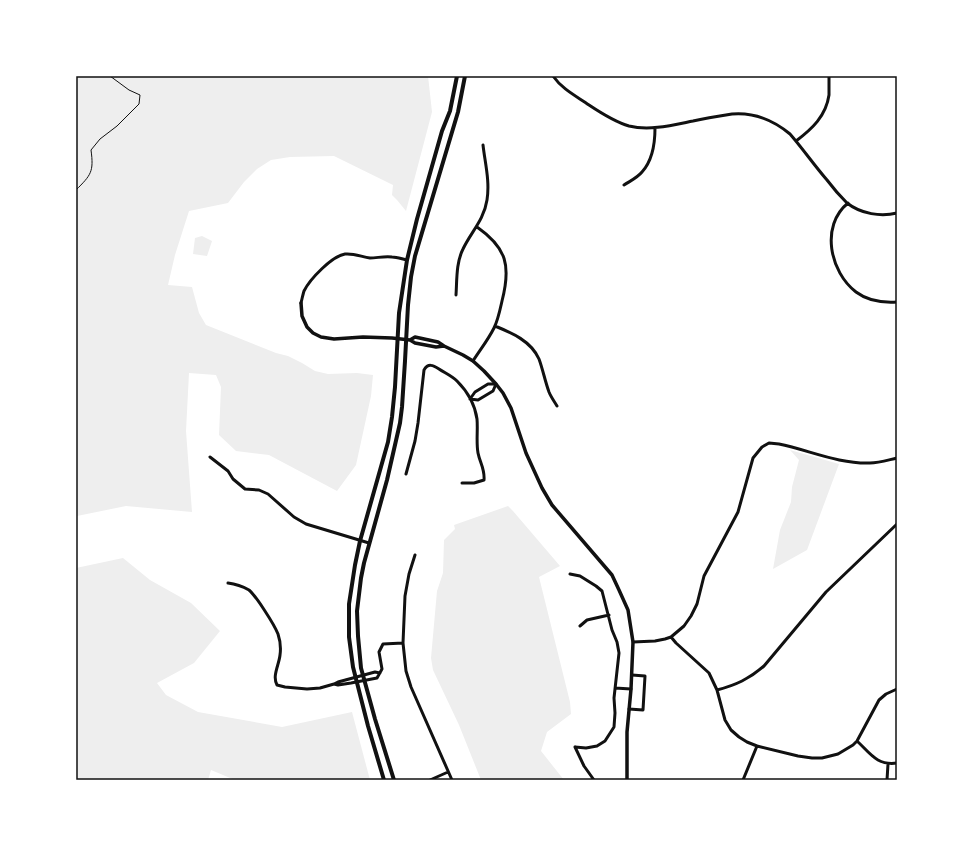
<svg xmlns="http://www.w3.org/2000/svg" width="973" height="856" viewBox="0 0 973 856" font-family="Georgia,serif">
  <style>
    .green { fill: #eee }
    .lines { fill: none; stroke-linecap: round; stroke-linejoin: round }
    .path { stroke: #111; stroke-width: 1 }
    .minor { stroke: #111; stroke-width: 3 }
    .tertiary { stroke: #111; stroke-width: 3.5 }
    .secondary { stroke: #111; stroke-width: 4 }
    .neatline { fill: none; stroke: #111; stroke-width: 1.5 }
  </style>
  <rect width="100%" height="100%" fill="#fff"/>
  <path class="green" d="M76,76H428L432,112L406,211L397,200L392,195L393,185L334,156L290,157L271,160L257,169L244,182L228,203L189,211L175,255L168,285L192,287L199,313L206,325L276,353L288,356L302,363L315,371L328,374L357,373L373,375L371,396L356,465L337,491L269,455L236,451L219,435L221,387L216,375L189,373L186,431L192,512L126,506L77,516L76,518Z
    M202,236L212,241L207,256L193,254L195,238Z
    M790,450L839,464L807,550L773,569L780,530L791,502L792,487L799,460Z
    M508,506L513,511L560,566L539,577L570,702L571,714L547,732L541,751L564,780H481L459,725L433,670L431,658L437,591L443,573L444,540L455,529L454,525Z
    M123,558L150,580L191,603L220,631L194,663L157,683L166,695L198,712L282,727L352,712L370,780H235L211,770L208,780H76V777L77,775L76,773V568Z"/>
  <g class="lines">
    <path class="path" d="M76,190C91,175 94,172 91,150L100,139L117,126L139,104L140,95L129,90L110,76"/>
    <path class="minor" d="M553,76C562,89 576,96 589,105C601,113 615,122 629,126C650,131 673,125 693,121C706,118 719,116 732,114C755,112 773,120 790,134C803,149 814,165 827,180C833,188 840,196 847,203C861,214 881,217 897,213
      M796,141C812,129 826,116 829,95C829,89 829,82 829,76
      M624,185C630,181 637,178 642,172C653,160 655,143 655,128
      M848,203C820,226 830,272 856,292C868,301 882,303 897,302
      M456,295C457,280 456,263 463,249C471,232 484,220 487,200C490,181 485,163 483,145
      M301,303C302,299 303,294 304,291C310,279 332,256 345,254C354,253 362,257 370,258C377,258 384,256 392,257C397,257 402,259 407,260
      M495,326C512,333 531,341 539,359C543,370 545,381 549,392C551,397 554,401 557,406
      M473,361C480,350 488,340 494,328C498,320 500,310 502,301C511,266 507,248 477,227
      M488,384H496L493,391L478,400L470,399L475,392Z
      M210,457L228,471L233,479L245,489L259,490L268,494L294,517L306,524L369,543
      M406,474L415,441L418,423L424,370C428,363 433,365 439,369C445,373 452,376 457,381C467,391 475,405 477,419C478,430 476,442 478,453C480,463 485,469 484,480L474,483H462
      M415,555L409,574L405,596L403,643L406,671L411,687L452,780
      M570,574L580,576L596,586L602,591L612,630L617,642L619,653L614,698L615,713L614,727L605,741L597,746L586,748L575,747
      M228,583C236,584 242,586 249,590C256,596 274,624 278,634C280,640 281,648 280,655C279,665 272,676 277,685L285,687L307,689L320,688L334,684L338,685L351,683L377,678L382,669L379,652L383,644L403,643
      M580,626L587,620L609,615
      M671,637L676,643L709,673L717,690L725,720L731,730L739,737L747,742L757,746L798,756L812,758H822L838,754L853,745L857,741L879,700L886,694L897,689
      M633,642L655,641L665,639L671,637L684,626L691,616L697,604L704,576L738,512L753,458L762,447L769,443L779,444C809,450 838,464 870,463C879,463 888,460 897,458
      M334,684L338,682L375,672L380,673
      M615,688L631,689
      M717,690C736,685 749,679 764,666L826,592L897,524
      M629,709L643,710L645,676L632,675
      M857,741C870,753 877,766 897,763
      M575,747L584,766L594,780
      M430,780L448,772
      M743,780L757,746
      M887,780L888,764"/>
    <path class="tertiary" d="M301,303L302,316L307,327L313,333L321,337L334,339L363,337L392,338L410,340L415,343L436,347L444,346
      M410,340L415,337L438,342L444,346L463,355L473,361L484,371L496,384L503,393L511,408L526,453L542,488L552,505L612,575L619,590L628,610L633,642L631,689L627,732V780"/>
    <path class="secondary" d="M384,780L368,726L353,667L349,637V604L355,565L360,541L388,442L392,417L395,387L399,313L407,260L417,219L442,131L450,111L457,76
      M394,780L375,719L361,668L358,636L357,611L361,578L364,563L387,480L400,423L402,407L405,361L408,305L411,277L415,256L458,112L465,76"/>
  </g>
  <rect width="973" height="856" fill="none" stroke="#ffffff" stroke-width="154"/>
  <rect x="77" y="77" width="819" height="702" class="neatline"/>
</svg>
